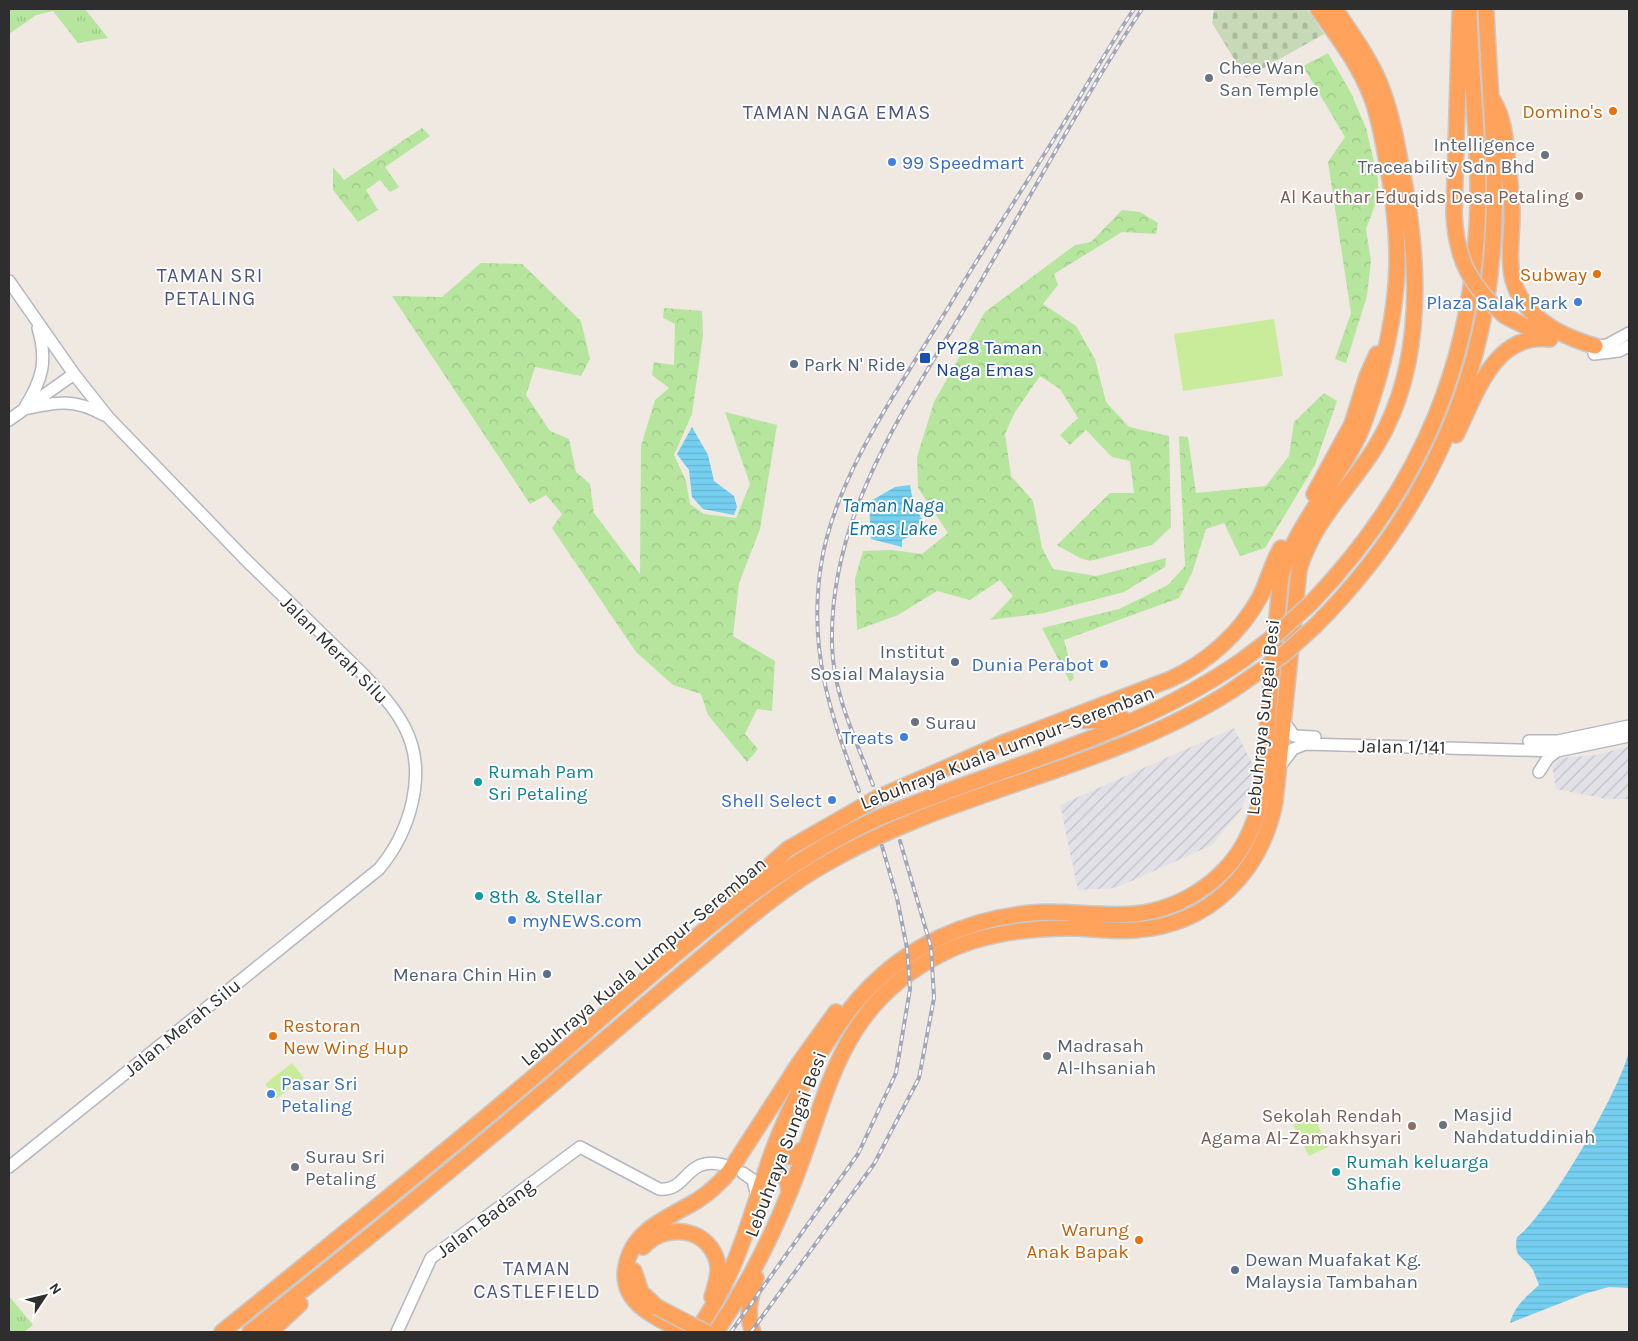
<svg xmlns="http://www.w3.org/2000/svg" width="1638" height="1341" viewBox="0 0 1638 1341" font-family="Karla,sans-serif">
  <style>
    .industrial { fill: url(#industrial-furrows) }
    .forest { fill: url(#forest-crowns) }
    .cemetery { fill: url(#cemetery-stones) }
    .park { fill: url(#park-tufts) }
    .pitch { fill: #c9ec9a }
    .water { fill: url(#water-rules) }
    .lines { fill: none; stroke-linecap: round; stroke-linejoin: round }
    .secondary-casing { stroke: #b4b7c1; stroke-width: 14 }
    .highway-casing { stroke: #c9c9c9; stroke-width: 18 }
    .secondary { stroke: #fff; stroke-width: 11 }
    .highway { stroke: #ffa35c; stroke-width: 15 }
    .rail-casing { stroke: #a3a6b8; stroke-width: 4 }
    .rail { stroke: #fff; stroke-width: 2; stroke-dasharray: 5.5; stroke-linecap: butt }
    .highway-bridge-casing { stroke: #c9c9c9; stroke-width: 18; stroke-linecap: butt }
    .highway-bridge { stroke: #ffa35c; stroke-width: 15 }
    .worship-dot { fill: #6b7280; stroke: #fff; stroke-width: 2 }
    .food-dot { fill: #e8710a; stroke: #fff; stroke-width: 2 }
    .shop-dot { fill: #3f7fe0; stroke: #fff; stroke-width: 2 }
    .education-dot { fill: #8d6e63; stroke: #fff; stroke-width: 2 }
    .transit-dot { fill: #1a4fb4; stroke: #fff; stroke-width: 2 }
    .service-dot { fill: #5c6f8a; stroke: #fff; stroke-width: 2 }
    .culture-dot { fill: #0f9aa8; stroke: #fff; stroke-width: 2 }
    .labels { text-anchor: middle; stroke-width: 4; stroke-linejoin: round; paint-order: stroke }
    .worship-label { font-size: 19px; fill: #5b616d; stroke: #fff; text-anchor: start }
    .food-label { font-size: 19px; fill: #c56008; stroke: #fff; text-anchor: end }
    .shop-label { font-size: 19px; fill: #366cbe; stroke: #fff; text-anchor: end }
    .education-label { font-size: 19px; fill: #785e54; stroke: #fff; text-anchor: end }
    .transit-label { font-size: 19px; fill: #164399; stroke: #fff; text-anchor: start }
    .service-label { font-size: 19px; fill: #4e5e75; stroke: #fff; text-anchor: start }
    .street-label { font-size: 19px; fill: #2e2e2e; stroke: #fff }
    .culture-label { font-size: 19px; fill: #0d838f; stroke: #fff; text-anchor: start }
    .neighbourhood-label { font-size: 20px; letter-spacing: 1px; fill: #4d5680; stroke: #fff }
    .water-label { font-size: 20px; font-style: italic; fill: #0d6fa3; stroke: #fff }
  </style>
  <defs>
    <pattern id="industrial-furrows" width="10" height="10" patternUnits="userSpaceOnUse" patternTransform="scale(1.25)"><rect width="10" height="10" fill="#e3e1e8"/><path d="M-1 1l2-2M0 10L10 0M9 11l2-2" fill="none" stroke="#c3c1c7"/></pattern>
    <pattern id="forest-crowns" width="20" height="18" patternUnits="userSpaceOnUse" patternTransform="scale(1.25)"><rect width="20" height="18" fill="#b6e59e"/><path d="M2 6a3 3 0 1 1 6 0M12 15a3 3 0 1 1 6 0" fill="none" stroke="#9dc588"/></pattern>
    <pattern id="cemetery-stones" width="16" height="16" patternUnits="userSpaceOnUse" patternTransform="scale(1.25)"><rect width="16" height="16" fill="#c8d9b8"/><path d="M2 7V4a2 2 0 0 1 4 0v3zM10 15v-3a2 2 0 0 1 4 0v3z" fill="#acbb9e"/></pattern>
    <pattern id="park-tufts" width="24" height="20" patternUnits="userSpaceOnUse" patternTransform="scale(1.25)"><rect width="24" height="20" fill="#b6e59e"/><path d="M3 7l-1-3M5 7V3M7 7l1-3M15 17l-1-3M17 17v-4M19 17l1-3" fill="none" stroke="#9dc588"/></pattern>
    <pattern id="water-rules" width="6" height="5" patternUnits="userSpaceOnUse" patternTransform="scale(1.25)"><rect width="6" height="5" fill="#75cff0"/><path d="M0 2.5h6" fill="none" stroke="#66b2ce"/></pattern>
  </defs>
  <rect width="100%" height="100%" fill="#efe9e1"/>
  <path class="industrial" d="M1234,728L1256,771L1241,810L1212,845L1116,888L1078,890L1060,805Z
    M1629,746V799H1607L1556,789L1552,766L1560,758L1596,755Z"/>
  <path class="forest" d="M1328,53L1351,93L1366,128L1378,179L1377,200L1366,229L1371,261L1367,296L1346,363L1335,359L1351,313L1328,162L1345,137L1303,66Z
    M422,128L430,136L385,167L399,187L390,192L380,180L366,190L378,210L358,222L333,190V167L344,180Z
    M1122,210L1140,212L1158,223L1156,234L1122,232L1054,274L1058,285L1043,304L1076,326L1095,359L1106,402L1129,427L1169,436L1171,527L1152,545L1090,561L1080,558L1057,545L1110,493H1134L1130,461L1112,457L1086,430L1070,445L1060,435L1078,418L1060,389L1040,376L1015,412L1005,434L1011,476L1033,501L1042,548L1053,569L1096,576L1166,558L1165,567L1124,592L1044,613L990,620L1013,596L1000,580L970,600L937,591L898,615L857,630L855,579L863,551L892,550L922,554L948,533L918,488L917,457L934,402L985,312L1075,245L1091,242Z
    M481,263L522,264L581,321L590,359L581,376L535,367L526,395L550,431L569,439L576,472L590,484L594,513L640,574L641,446L655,400L669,388L652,375L654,362L674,365L675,324L663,318L664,308L702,311L703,335L692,414L674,455L686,481L690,504L704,514L736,518L750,484L725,412L777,425L760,529L739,583L733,636L775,661L772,711L757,709L745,734L758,749L747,762L708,715L701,694L673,685L636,652L552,528L562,514L546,495L530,504L392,296L442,297Z
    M1324,393L1337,401L1315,465L1265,548L1240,556L1224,523L1206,529L1192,573L1179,598L1064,640L1074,678L1070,682L1042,628L1119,609L1168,585L1185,566L1179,436L1188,437L1196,493L1266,486L1289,456L1294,422Z"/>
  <path class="cemetery" d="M1214,9H1307L1324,34L1246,78L1212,23Z"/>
  <path class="park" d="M9,9H85L108,38L78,43L53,11L36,15L9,34Z
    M9,1296L33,1325L24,1332H9Z"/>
  <path class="pitch" d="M1274,319L1283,376L1183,391L1174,334Z
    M292,1063L304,1078L276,1099L265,1084Z
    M1313,1115L1328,1147L1309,1156L1293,1125Z"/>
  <path class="water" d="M692,427L708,455L714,481L734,496L737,507L734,515L703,509L692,497L689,470L677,454Z
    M910,485C913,507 921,519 935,537L915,534L902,540V547L871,539L869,502L895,487Z
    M1629,1050V1288L1609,1287L1584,1294L1510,1323C1515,1305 1526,1297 1539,1285C1537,1280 1535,1275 1533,1270C1523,1255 1513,1259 1517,1237C1547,1216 1623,1086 1629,1050Z"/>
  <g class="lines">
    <g class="secondary-casing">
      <path id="secondary" d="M9,281L74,374L108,417L244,558L364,675C379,691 394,707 404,726C429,772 410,832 379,869L9,1167
        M1595,346L1607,345L1629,333
        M1594,354L1619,351L1629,346
        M24,409C42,380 48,362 38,328
        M24,409C56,402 74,398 104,415
        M9,420L74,374
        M1283,720L1294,736L1315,737
        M1529,741H1558L1629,726
        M1280,766L1293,749L1305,744L1557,751L1629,736
        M1539,772L1548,758L1557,751
        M743,1173L753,1180L757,1197
        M397,1332L431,1258L580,1147L659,1189C689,1192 684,1155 724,1165"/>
    </g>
    <g class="highway-casing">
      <path id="highway" d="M1493,100C1503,117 1505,135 1507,155C1509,175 1512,195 1512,215C1512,233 1509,251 1511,268C1515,312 1556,335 1595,346
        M1454,213L1460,12
        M1505,316L1548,338
        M1456,435C1476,395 1494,332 1550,339
        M1314,494L1352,424L1367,376L1377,354
        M1311,603C1423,487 1478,353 1478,190C1478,130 1470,69 1469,9
        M1315,626C1420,521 1485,388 1493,239C1498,163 1489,85 1486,9
        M1069,720L1106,721L1123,719
        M730,901L788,849L877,798L1003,743L1171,679C1208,662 1240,633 1260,597C1268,581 1272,563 1281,548
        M779,1136C780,1145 780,1157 792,1157L805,1148
        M762,1184L773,1174L781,1173L788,1182L789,1194
        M643,1247C666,1221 712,1228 718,1266C719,1276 715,1287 712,1297
        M634,1271L641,1292L657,1307
        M222,1332C327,1247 434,1162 537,1074C645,982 749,878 878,818C1001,767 1134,736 1244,659
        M250,1332C365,1241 479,1148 590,1052C629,1019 668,985 708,952C746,920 784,887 827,863C954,789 1107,770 1231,691
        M270,1332L300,1304
        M684,1332C658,1318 619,1304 626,1267C632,1229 669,1218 698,1200C710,1192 720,1183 729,1172L800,1062L836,1012
        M696,1332C738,1273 749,1219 772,1153C790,1103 827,1033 863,994C907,946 967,919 1031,913C1065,910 1100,917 1134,914C1185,909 1232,876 1251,829C1264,799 1264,764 1267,732C1271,680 1276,628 1281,575C1296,525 1335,484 1358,437C1367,417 1373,396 1379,376C1401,296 1402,244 1387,162C1383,141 1379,116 1371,96C1359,64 1337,36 1318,9
        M716,1332C745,1289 768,1245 788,1196C830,1097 833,1009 941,954C980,934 1027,928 1070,928C1092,928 1114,932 1135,930C1209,925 1261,873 1275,802L1299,570C1315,514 1361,479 1386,428C1426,347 1418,246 1400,161C1395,134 1390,109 1380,84C1369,57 1351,33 1335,9
        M753,1332C745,1314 751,1296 756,1278"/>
    </g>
    <use href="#secondary" class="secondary"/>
    <use href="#highway" class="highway"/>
    <g class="rail-casing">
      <path id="rail" d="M873,785C856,740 833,694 832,644C829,506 915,395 981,281C1034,190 1084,97 1142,9
        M859,791C830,713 808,650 821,565C835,474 904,381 951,303C989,239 1031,177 1070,113C1091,78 1111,43 1134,9
        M731,1332L858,1154L896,1073L910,989L907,948L897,898L882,846
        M751,1332L874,1164L919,1078L934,998L931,947L900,841"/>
    </g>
    <use href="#rail" class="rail"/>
    <g class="highway-bridge-casing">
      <path id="highway-bridge" d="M1454,213C1456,259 1470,286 1505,316
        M1244,659L1278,633L1311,603
        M1231,691L1283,655L1315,626
        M657,1307L705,1332"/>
    </g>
    <use href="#highway-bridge" class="highway-bridge"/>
  </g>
  <g class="worship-dot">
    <circle cx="1209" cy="78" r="5"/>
    <circle cx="1545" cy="155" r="5"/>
    <circle cx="915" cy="722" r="5"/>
    <circle cx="1047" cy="1056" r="5"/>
    <circle cx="1443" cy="1125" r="5"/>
    <circle cx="295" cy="1167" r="5"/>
  </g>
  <g class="food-dot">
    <circle cx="1613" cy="111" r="5"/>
    <circle cx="1597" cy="274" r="5"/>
    <circle cx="273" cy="1036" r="5"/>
    <circle cx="1139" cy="1240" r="5"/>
  </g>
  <g class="shop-dot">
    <circle cx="892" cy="162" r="5"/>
    <circle cx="1578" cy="302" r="5"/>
    <circle cx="1104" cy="664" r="5"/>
    <circle cx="904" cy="737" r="5"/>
    <circle cx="832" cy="800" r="5"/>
    <circle cx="512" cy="920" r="5"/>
    <circle cx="271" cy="1094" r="5"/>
  </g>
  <g class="education-dot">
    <circle cx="1579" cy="196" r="5"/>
    <circle cx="1412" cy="1126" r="5"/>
  </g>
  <rect class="transit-dot" x="919" y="352" width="12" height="12" rx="2.5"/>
  <g class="service-dot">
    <circle cx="794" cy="364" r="5"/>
    <circle cx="955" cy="662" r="5"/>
    <circle cx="547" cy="974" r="5"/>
    <circle cx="1235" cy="1270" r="5"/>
  </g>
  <g class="culture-dot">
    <circle cx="478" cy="782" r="5"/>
    <circle cx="479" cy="896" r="5"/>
    <circle cx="1336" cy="1172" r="5"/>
  </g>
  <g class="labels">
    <g class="worship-label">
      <text x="1219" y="74">Chee Wan<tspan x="1219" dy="22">San Temple</tspan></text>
      <text x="1535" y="151" text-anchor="end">Intelligence<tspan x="1535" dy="22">Traceability Sdn Bhd</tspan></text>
      <text x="925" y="729">Surau</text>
      <text x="1057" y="1052">Madrasah<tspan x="1057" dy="22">Al-Ihsaniah</tspan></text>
      <text x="1453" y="1121">Masjid<tspan x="1453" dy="22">Nahdatuddiniah</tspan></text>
      <text x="305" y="1163">Surau Sri<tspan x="305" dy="22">Petaling</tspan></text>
    </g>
    <g class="food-label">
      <text x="1603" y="118">Domino's</text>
      <text x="1587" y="281">Subway</text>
      <text x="283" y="1032" text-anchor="start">Restoran<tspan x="283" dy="22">New Wing Hup</tspan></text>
      <text x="1129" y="1236">Warung<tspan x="1129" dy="22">Anak Bapak</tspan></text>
    </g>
    <g class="shop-label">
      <text x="902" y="169" text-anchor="start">99 Speedmart</text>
      <text x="1568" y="309">Plaza Salak Park</text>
      <text x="1094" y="671">Dunia Perabot</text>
      <text x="894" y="744">Treats</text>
      <text x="822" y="807">Shell Select</text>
      <text x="522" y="927" text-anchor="start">myNEWS.com</text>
      <text x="281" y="1090" text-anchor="start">Pasar Sri<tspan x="281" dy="22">Petaling</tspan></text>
    </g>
    <g class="education-label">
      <text x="1569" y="203">Al Kauthar Eduqids Desa Petaling</text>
      <text x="1402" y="1122">Sekolah Rendah<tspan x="1402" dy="22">Agama Al-Zamakhsyari</tspan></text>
    </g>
    <g class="transit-label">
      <text x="936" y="354">PY28 Taman<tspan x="936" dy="22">Naga Emas</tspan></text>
    </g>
    <g class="service-label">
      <text x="804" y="371">Park N' Ride</text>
      <text x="945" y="658" text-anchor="end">Institut<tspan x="945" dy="22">Sosial Malaysia</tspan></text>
      <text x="537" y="981" text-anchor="end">Menara Chin Hin</text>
      <text x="1245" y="1266">Dewan Muafakat Kg.<tspan x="1245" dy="22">Malaysia Tambahan</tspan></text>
    </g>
    <g class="street-label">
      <text transform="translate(335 649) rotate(45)" y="7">Jalan Merah Silu</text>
      <text transform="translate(1262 717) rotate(-84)" y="7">Lebuhraya Sungai Besi</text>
      <text transform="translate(1402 746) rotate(1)" y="7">Jalan 1/141</text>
      <text transform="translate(1007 747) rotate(-21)" y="7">Lebuhraya Kuala Lumpur–Seremban</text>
      <text transform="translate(643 961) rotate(-40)" y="7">Lebuhraya Kuala Lumpur–Seremban</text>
      <text transform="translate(182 1027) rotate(-39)" y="7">Jalan Merah Silu</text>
      <text transform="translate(785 1144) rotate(-69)" y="7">Lebuhraya Sungai Besi</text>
      <text transform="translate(485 1218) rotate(-37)" y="7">Jalan Badang</text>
    </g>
    <g class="culture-label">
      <text x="488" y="778">Rumah Pam<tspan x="488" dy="22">Sri Petaling</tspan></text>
      <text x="489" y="903">8th &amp; Stellar</text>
      <text x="1346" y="1168">Rumah keluarga<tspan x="1346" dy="22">Shafie</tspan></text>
    </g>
    <g class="neighbourhood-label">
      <text x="837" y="119">TAMAN NAGA EMAS</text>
      <text x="210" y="282">TAMAN SRI<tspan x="210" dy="23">PETALING</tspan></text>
      <text x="537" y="1275">TAMAN<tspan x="537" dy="23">CASTLEFIELD</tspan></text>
    </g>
    <g class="water-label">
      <text x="893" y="512">Taman Naga<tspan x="893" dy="23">Emas Lake</tspan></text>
    </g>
  </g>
  <rect width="1638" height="1341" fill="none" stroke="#2e2e2e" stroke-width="20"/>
  <g transform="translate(45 1296) rotate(55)" stroke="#ffffff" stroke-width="4" paint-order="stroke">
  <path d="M0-4L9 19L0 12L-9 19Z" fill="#2e2e2e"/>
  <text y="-8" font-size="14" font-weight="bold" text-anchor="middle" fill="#2e2e2e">N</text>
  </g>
</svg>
